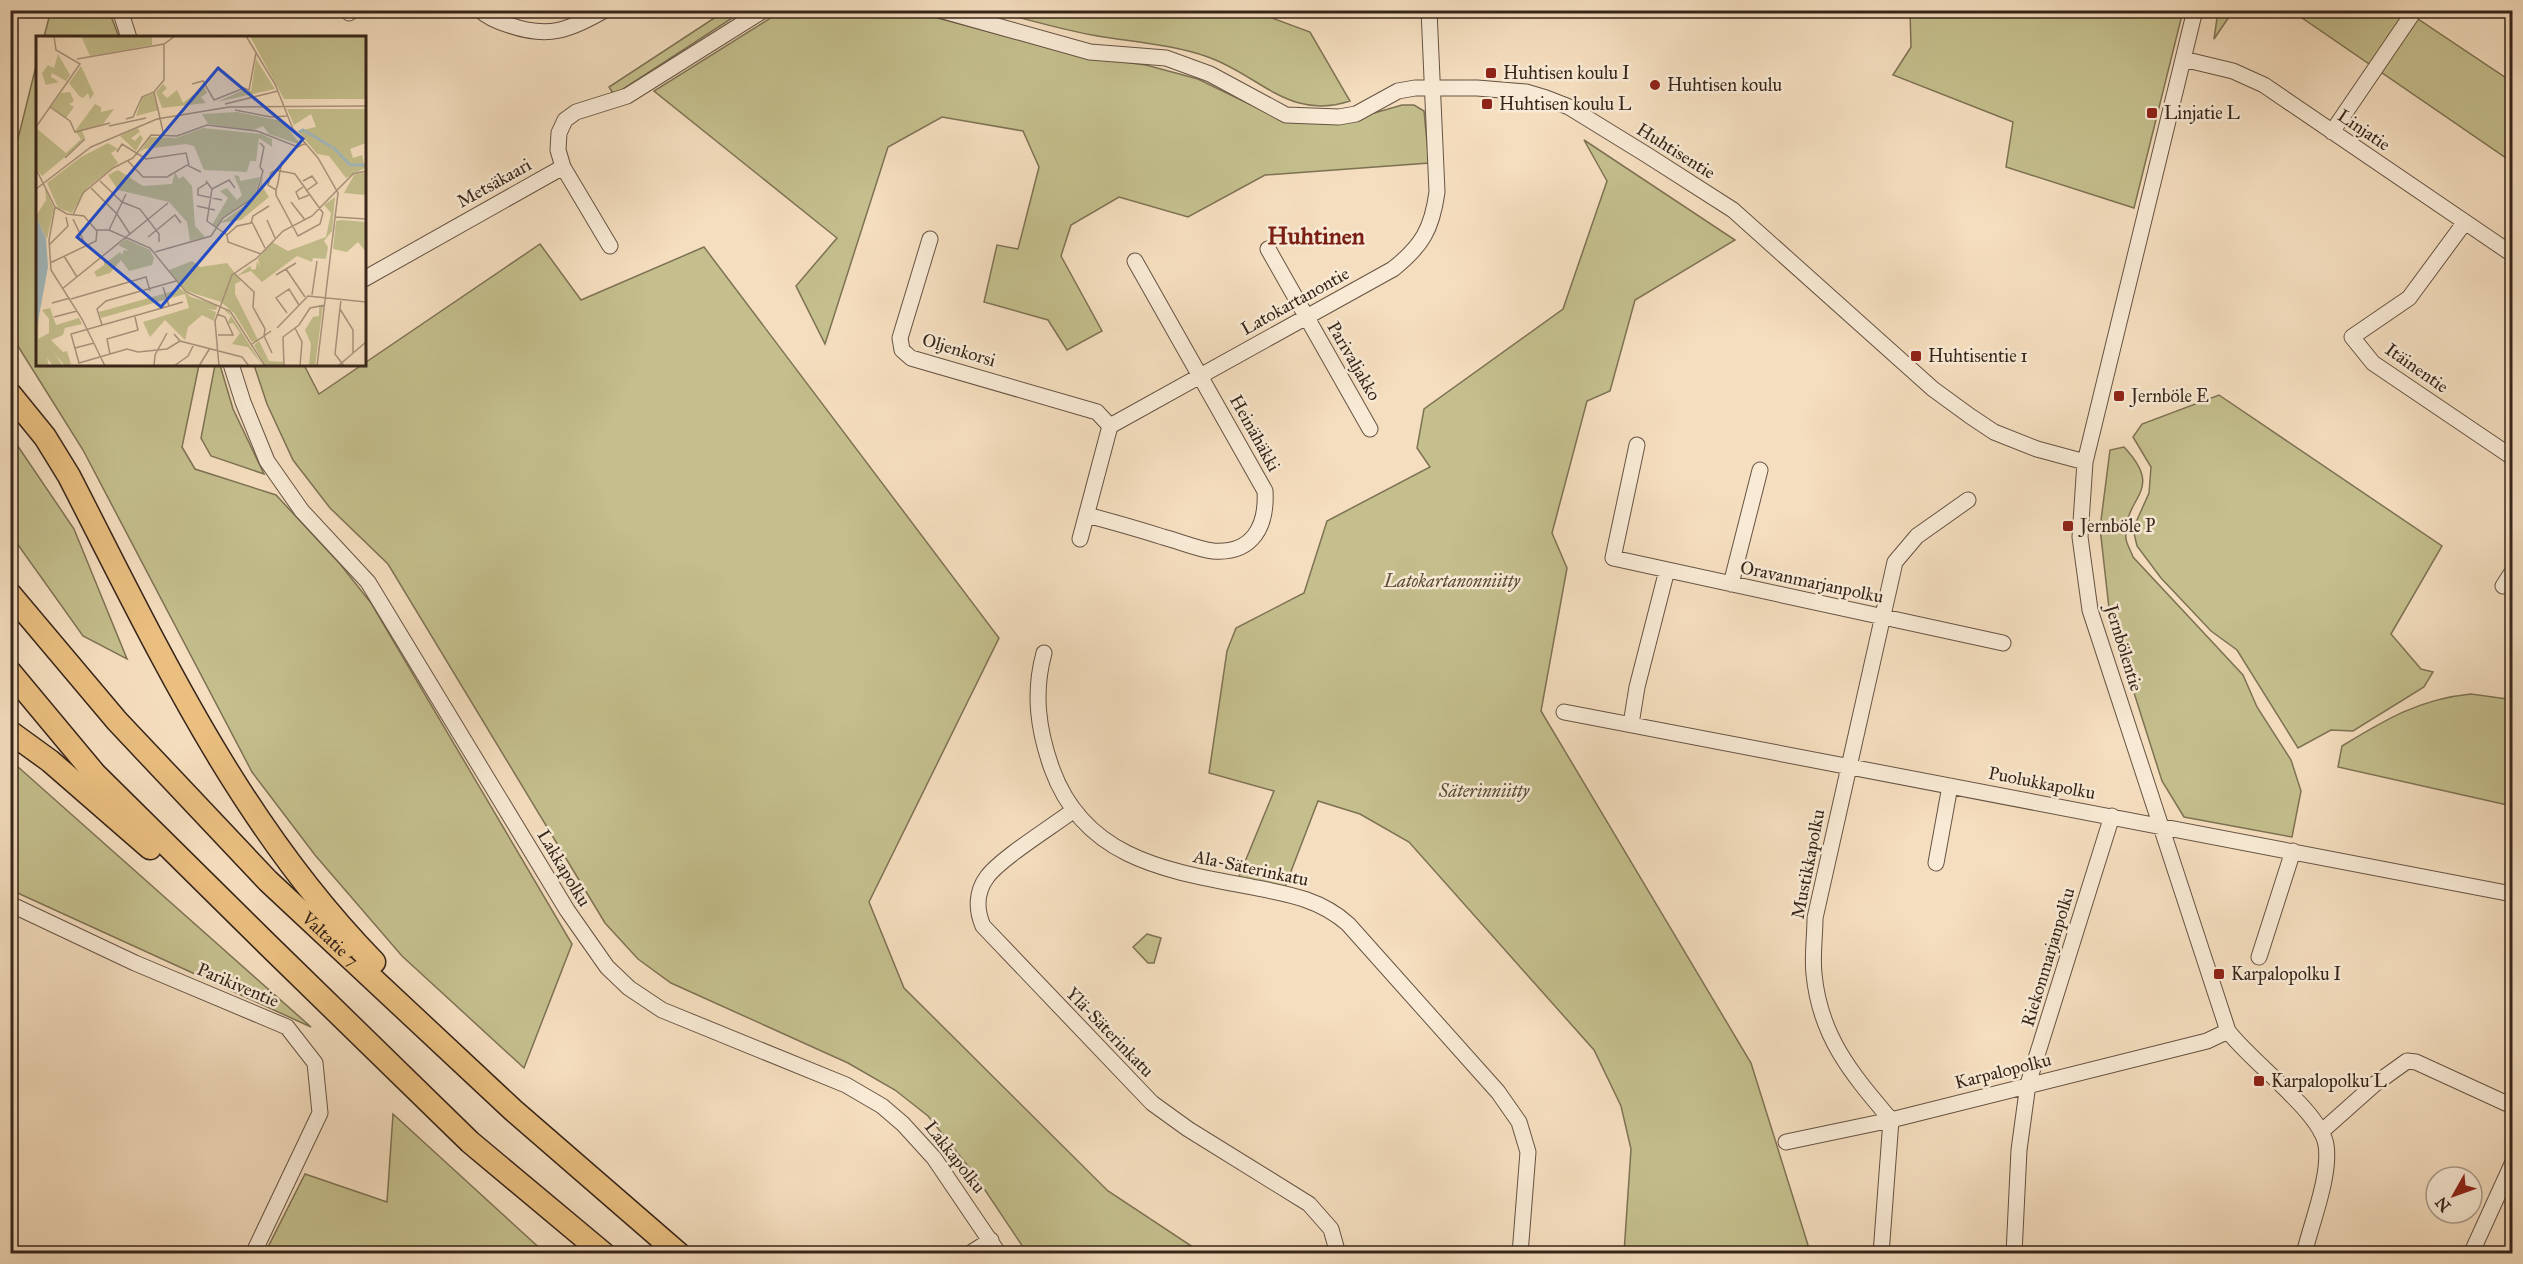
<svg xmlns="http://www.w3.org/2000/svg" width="2523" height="1264" viewBox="0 0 2523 1264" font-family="'IM FELL Great Primer',serif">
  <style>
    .green { fill: #c4bf8d; stroke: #7e7254; stroke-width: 1.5 }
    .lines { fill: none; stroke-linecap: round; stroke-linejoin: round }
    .minor-casing { stroke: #665343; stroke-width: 17 }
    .highway-casing { stroke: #37251a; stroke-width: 25 }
    .minor { stroke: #f8ead5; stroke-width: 15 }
    .highway { stroke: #eabf80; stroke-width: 22 }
    .poi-dot { fill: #8f2418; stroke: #f8ead5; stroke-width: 2 }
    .labels { text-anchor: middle; stroke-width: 5; stroke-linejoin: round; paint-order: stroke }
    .poi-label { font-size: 18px; fill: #37251a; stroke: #f8ead5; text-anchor: start }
    .street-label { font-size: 18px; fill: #37251a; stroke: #f8ead5 }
    .park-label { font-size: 18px; font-style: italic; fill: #5a4c37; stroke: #f8ead5 }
    .district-label { font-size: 24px; font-weight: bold; fill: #7a1f14; stroke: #f8ead5 }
    .inset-river { fill: none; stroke: #a2b9bd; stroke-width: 3 }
    .inset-road { fill: none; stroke: #a9947d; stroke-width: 1.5 }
    .view { fill: #1d4ed8; fill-opacity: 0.15; stroke: #1d4ed8; stroke-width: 3 }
    .inset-edge { fill: none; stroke: #37251a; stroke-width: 3 }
  </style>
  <rect width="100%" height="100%" fill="#f5debf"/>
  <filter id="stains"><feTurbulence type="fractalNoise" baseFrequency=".00333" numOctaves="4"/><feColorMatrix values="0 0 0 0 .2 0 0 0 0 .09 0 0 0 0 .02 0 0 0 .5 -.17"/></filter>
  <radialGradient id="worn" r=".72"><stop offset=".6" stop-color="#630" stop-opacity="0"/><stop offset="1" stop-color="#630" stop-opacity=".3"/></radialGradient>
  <path class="green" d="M51,10L109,11L119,37H44Z
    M787,10L912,11L1078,56L1146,65L1198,79L1282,120L1343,122L1402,105H1414L1424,111L1429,163L1265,175L1188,217L1119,197L1071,225L1061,256L1102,331L1067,350L1048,320L984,302L997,245L1018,249L1039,167L1023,131L942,117L888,147L825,344L796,286L837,238L654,91L780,12Z
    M720,11H743L614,95L609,87L719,15Z
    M994,11H1253L1310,32L1350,101C1289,121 1261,76 1208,57C1171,44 1131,42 1092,35C1059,29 1026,19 994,11Z
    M1910,11H2183L2134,208L2006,167L2013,122L1893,75L1911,47Z
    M2218,11H2233L2214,39Z
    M2292,11H2406L2512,82V162Z
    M37,62L38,364L199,365L182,447L195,469L276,495L340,564L371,603L572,944L524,1068L402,956L315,855L252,772L83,450L11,335V167Z
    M1584,140L1735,240L1635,300L1610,391L1587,401L1552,533L1567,568L1541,711L1751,1063L1808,1245L1801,1254L1624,1253L1631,1149L1621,1106L1594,1050L1409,842L1360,814L1318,801L1285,887L1238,879L1274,791L1209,773L1227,651L1236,628L1304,593L1327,521L1430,467L1417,448L1424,409L1563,309L1607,181Z
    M540,244L581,300L704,247L999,638L869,902L904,988L1108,1191L1202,1253H1027L975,1175L928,1116L895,1090L848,1063L671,983L638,959L605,923L388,564L330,508L293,460L267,404L254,365H304L319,394Z
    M215,365H220L233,409L264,474L211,456L201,438Z
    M2219,395L2442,546L2391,634L2421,669L2433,672L2424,687L2353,731L2331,730L2298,748L2237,650L2211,631L2161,578L2137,546L2133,529L2149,493L2151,467L2133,437L2142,424Z
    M11,436L74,529L127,659L83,636L11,535Z
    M2124,447C2167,493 2122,495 2126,539C2127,545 2131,551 2133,557L2243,675L2257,707L2291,760L2301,791L2292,837L2184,817L2162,781L2110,617L2100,528L2110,450Z
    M2471,694L2507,699L2512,694V806L2338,767L2342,746C2385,720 2419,699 2471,694Z
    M11,762L17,766L311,1027L11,890Z
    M1147,934L1161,938L1154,963H1148L1133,947Z
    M393,1114L545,1253H265L305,1174L387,1202Z"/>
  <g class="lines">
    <g class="minor-casing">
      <path id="minor" d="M120,10L129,38
        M480,10C488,18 499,22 509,25C549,39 569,30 605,10
        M940,10L1090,52L1166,58L1210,74L1286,115L1339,117L1356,114L1398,91L1415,88H1477L1526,92L1546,98L1569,107L1647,155L1733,210L1933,389L1970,416L1994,432L2037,449L2085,462
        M2195,10L2085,462L2080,537L2090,610L2228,1031C2250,1061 2321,1112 2326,1145C2331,1175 2311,1224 2304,1254
        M349,13L353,10
        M10,14L11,10
        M2183,59L2233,71L2264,85L2512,254
        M2332,132L2415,10
        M2465,222L2409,298L2352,337L2373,363L2512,457
        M930,239L900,338L902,350L911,358L1097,412L1110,426
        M610,246L563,167L558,150L559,133L565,120L576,112L627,96L764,10
        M1268,249L1370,429
        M364,279L563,167
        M231,364L243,402L267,461L302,511L368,582L567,910L607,967L629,988L662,1010L846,1085L882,1106L903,1124L934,1158L999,1254
        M1637,445L1613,558L2003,643
        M1087,515C1113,522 1138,529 1163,537C1179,541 1197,549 1213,551C1253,554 1267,526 1265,491L1135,261
        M1080,539L1110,426L1393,269C1422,246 1432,229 1437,192L1429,10
        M1731,584L1760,470
        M2503,586L2512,572
        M1044,653C1033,693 1038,730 1052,769C1085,860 1169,871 1252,887C1288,894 1320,899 1348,924L1498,1092L1519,1122L1528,1152L1520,1254
        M1564,712L2512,894
        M1631,724L1637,687L1667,570
        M1074,810C1053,826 1001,858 987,877C976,892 976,910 983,926L1152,1103L1188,1129L1309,1204L1331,1229L1338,1254
        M1936,863L1950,786
        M10,904L135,963L287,1027L315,1063L320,1113L253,1254
        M2259,957L2293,851
        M2321,1132L2375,1084L2407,1061L2416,1062L2512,1106
        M1786,1142L1891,1120L2207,1041L2228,1031
        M969,1254L991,1240
        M1881,1254L1891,1120C1852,1074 1820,1037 1814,974C1812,956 1815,936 1815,918L1895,562L1917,536L1968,500
        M2014,1254L2019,1150L2028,1084L2112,816
        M2471,1254L2512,1164"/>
    </g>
    <g class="highway-casing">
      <g id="highway">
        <path d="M10,394L45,437L69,476C157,647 238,823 374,962"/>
        <path id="s1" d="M10,594L117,721L268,881L513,1110L679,1254"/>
        <path d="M10,672L95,774L267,944L470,1142L604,1254"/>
        <path d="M10,732L50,761L150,848"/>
      </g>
    </g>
    <use href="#minor" class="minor"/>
    <use href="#highway" class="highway"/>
  </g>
  <g class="poi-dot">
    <rect x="1485" y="67" width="12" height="12" rx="3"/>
    <circle cx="1655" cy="85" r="6"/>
    <rect x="1481" y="98" width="12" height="12" rx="3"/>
    <rect x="2146" y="107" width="12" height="12" rx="3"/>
    <rect x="1910" y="350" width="12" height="12" rx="3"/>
    <rect x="2113" y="390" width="12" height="12" rx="3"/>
    <rect x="2062" y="520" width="12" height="12" rx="3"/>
    <rect x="2213" y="968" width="12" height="12" rx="3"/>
    <rect x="2253" y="1075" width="12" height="12" rx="3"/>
  </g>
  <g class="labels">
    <g class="poi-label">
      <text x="1503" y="79">Huhtisen koulu I</text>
      <text x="1667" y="91">Huhtisen koulu</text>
      <text x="1499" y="110">Huhtisen koulu L</text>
      <text x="2164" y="119">Linjatie L</text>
      <text x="1928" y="362">Huhtisentie 1</text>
      <text x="2131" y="402">Jernböle E</text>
      <text x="2080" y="532">Jernböle P</text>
      <text x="2231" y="980">Karpalopolku I</text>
      <text x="2271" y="1087">Karpalopolku L</text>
    </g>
    <g class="street-label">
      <text transform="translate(2364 130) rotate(34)" y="6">Linjatie</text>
      <text transform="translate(1676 151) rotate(32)" y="6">Huhtisentie</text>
      <text transform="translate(494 183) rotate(-29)" y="6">Metsäkaari</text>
      <text transform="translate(1295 301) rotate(-29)" y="6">Latokartanontie</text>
      <text transform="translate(959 350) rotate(17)" y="6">Oljenkorsi</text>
      <text transform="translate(1354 361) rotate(60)" y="6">Parivaljakko</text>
      <text transform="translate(2417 368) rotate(35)" y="6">Itäinentie</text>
      <text transform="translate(1255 433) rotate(61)" y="6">Heinähäkki</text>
      <text transform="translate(1812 582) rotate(12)" y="6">Oravanmarjanpolku</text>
      <text transform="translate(2124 648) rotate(73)" y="6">Jernbölentie</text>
      <text transform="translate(2042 783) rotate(11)" y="6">Puolukkapolku</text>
      <text transform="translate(1808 864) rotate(-79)" y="6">Mustikkapolku</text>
      <text transform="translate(564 868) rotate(59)" y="6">Lakkapolku</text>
      <text transform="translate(1251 868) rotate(12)" y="6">Ala-Säterinkatu</text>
      <text dy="6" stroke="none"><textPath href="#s1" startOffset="471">Valtatie 7</textPath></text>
      <text transform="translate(2048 957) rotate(-73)" y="6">Riekonmarjanpolku</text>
      <text transform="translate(238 985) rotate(23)" y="6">Parikiventie</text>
      <text transform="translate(1110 1032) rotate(46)" y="6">Ylä-Säterinkatu</text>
      <text transform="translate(2003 1071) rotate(-14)" y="6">Karpalopolku</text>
      <text transform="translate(955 1157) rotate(52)" y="6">Lakkapolku</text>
    </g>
    <g class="park-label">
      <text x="1452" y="587">Latokartanonniitty</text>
      <text x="1484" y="797">Säterinniitty</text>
    </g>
    <g class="district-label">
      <text x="1316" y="244">Huhtinen</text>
    </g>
  </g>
  <g transform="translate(36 36)">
    <rect width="330" height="330" fill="#f5debf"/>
    <path d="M45,0H116V9L54,20ZM214,0H330V63H248ZM22,18L34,39L30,45L16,37L15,41L23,46L10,49L6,37L12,29L18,32ZM220,23L239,53L181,66L207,54L215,55ZM45,30L58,58L54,63L52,57L47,62L43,60L33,47ZM127,48L131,52L126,57L131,62L141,54L147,67L168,50L171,57L165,61L170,67L126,72L120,56ZM34,56L38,65L33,68L38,71L30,82L15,71L25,57ZM118,57L123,74L100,80L106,62ZM59,68L65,71V76L78,73L67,88L46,95L49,102L41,111L6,140L0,132V92L30,117L45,103L39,95ZM251,73H330V107L314,113L317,122L326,119L329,132L310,142L293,120L281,118L262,95L280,91L275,78L258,89ZM201,76L246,85L265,109L233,98L227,90L218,94L172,88L166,78ZM102,92L104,96L95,102L99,105L104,99L107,102L100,115L84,100ZM167,92L225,98L236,103V111L223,102L220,125H214L211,136L168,134L158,110L150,108L108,113L103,117L114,101L140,102ZM72,107L82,113L75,117L82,127L52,151L36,177L22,172L11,147L45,121ZM82,134L107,150L136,148L139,136L143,143L147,140L156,150L159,190L169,201L154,205L151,186L133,166L82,154L72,139ZM330,136V163L329,159L308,157L318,139ZM198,139L203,140L204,145L224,141L219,160L187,182L181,191L176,189L192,162L184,155L191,152L201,164L206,159ZM227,139L226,150L233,161L205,184L184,187L221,161ZM9,151L18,172L11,203L0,180L10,164ZM299,161L296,195L288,205L292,211L290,223L277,222L276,226L261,220L226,246L215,235L201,240L214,230L216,234L220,233L221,225L224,231L222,223L236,206L252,215L290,201L295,177L288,169ZM305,184L330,186V216L322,206L311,216L297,213L300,185ZM90,203L114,214L118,222L116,229L93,235L85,224L74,237L61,241L58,236L68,229V223L71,226L84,216L86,219L88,214L94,215L82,209ZM156,225L164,231L191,227L205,245L199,248V258L222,304L216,306L198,277L185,266L150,255L133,234ZM140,249L155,261L182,269L180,274L172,273L180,276L178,285L166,279L152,291L149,304L129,284L114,301L107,286L153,272L149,258L65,282L63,276L141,254ZM287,269L279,330H273L275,308L269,294L277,281L283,280V270ZM14,272L20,289L43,282L46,288L29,292L27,299L15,304L27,316L31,315L35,328L29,330L18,317L27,330H17L11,322L13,330H0V296L3,273L2,303L13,297V283L6,274ZM188,274L192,275L227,330L212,311L196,308L204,297L197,287L191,288L195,280ZM223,305L233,325L248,326L247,330H229L218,309Z" fill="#c4bf8d"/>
    <path d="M0,180L10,202L12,231L0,296Z" fill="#a2b9bd"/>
    <path class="inset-river" d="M263,96L267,94L296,111M297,111L314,129H329"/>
    <path class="inset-road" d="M210,0L239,48L257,93L282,122L302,157L281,330M41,23L128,8L139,0M156,48L167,45L178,64L208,52L213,54L220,17M118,56L128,100M189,68L242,55M14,71L34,85L39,96L74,87M199,74L235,81L251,80M90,83L97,81L106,61L118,56L128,44V8M73,90L110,82M0,91L44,28L20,14L18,0M224,107L228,111L224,131M81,116L86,108L110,123L150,117L153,129M29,122L49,103M92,125L107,141H131L151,129L165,136M0,133L19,171L13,204L15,234L46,283L69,330M64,145L86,166L104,173L123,198V206M170,145L176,153L171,185L191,199M267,145L276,140L281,147L270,155M171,147L162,153V159L186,164M267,151L260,156L263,163L273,159M55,152L81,178L94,198M0,153L55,111L121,83L193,71L330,70M176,153L193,144L199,152M240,154L232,149L235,137L240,134L244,135L255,137L259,138L287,177L284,188L262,200L240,159V154L242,147L244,135L246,125M255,166L269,184M161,170L179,174M19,171L31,178L48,180L60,194H73L114,212L150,256L194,275L229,330M37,179L47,157L77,132L97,122L115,99L141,100L171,89L221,95L262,111L270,107M299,181L330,183M37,183L50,210M231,184L239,202M216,186L229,212M73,194L90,158M112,201L139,179L145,187M13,209L32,190L30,181M119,216L175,200L187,182L220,160L227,135L224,131M225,218L192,206L191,199L201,190L215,187L217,180L233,170M28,220L41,241M14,227L60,205L61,194M250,233L269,261M198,237L218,256L217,271L229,293L228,300L216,308M240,239L260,227M127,251L133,270M26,253L132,167M276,259L281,225M35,263L110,241L114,255M305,263L299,318L308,330M16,267L34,262M304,273L317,294V317M251,277L240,262L253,253L263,269M181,278L189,281L197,299H182M18,281L41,275M66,289L61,273L70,265L140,245M241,292L272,260L330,266M259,292L266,306L264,330M235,295L228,300L236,317M138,298L144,305L206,321L213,330M144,305L131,313L102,316L91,313L43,327L35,298L147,266M39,312L58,307M74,318L71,303L102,294L99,281M118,330L119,319L131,297M138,330L152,320L158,308M163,330L174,312M183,330L179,285L196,239L221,222L247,195L276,180L317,138L330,135M248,330L247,301L263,289L274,272L289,269M302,330L330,306"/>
    <path class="view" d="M182,32L267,103L125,271L41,201Z"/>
    <rect width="330" height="330" class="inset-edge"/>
  </g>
  <rect width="2523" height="1264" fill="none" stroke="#f5debf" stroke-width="36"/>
  <rect x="12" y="12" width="2499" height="1240" fill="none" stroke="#37251a" stroke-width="3"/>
  <rect x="18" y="18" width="2487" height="1228" fill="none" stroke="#37251a" stroke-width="1.5"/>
  <g transform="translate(2454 1195) rotate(230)"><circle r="28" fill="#f8ead5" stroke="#ab9b8a" stroke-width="1.5"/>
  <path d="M0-4.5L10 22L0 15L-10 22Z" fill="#8f2418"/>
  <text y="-9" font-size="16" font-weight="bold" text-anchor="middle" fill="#37251a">N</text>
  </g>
  <rect width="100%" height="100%" filter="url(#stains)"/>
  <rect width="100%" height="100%" fill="url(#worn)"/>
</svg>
